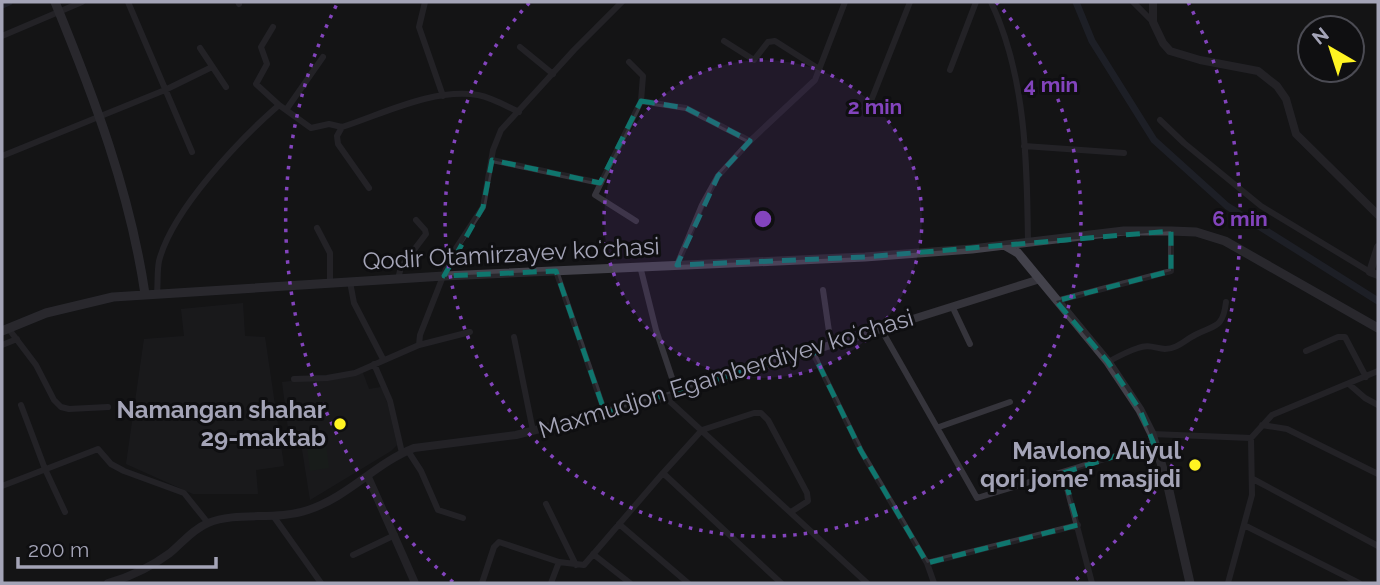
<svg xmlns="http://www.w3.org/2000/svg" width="1380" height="585" viewBox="0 0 1380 585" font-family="Raleway,sans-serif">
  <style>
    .built { fill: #202023 }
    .green { fill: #1d2621 }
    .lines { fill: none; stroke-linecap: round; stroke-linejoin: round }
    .canal { stroke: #292e3b; stroke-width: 7 }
    .minor { stroke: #35343b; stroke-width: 6 }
    .tertiary { stroke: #35343b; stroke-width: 8 }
    .secondary { stroke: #43424b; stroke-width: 9 }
    .marked { fill: none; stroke: #0f766e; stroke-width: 5; stroke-dasharray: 14 9; stroke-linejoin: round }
    .ring { fill: none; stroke: #8344bd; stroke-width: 3.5; stroke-dasharray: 3.5 7 }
    .poi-dot { fill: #fff422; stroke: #0f0f11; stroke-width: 2.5 }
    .labels { text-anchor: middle; stroke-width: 6; stroke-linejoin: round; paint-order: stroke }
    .street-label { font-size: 24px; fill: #a4a4b7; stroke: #0f0f11 }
    .poi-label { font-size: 24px; font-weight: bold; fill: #a4a4b7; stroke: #0f0f11; text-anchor: end }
    .centre { fill: #8344bd; stroke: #0f0f11; stroke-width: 3.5 }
    .ring-label { font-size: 21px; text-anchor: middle; font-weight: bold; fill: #8344bd; stroke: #0f0f11; stroke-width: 6; stroke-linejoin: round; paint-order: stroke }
  </style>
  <rect width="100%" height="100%" fill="#141416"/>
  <path class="built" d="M243,303L245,336L265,337L284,466L256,470L258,494H193L126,464L144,339L184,336L181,309Z
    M363,373L369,389L381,387L388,405L397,445L391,451L310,500L301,443L290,444L282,382Z"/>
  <path class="green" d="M325,436L329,468L310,471L306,439Z"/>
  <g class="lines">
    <path class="canal" d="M1076,2L1092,41L1154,140L1227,206L1378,301
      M2,5L9,2"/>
    <path class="minor" d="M128,2L192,152
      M238,2L239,4
      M425,2L419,27L443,96
      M991,2C1026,76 1027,162 1028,243
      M1133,2L1153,22
      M273,27L261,47L267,64L256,84L279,105
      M2,36L82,2
      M724,41L754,60L768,42L775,41L819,69
      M520,47L553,74
      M200,48L226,87
      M629,62L643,76L641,101L595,195L636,221
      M950,70L976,2
      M641,101L686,108L750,141
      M286,110L323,57
      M867,111L910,2
      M1160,120L1184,143L1261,206L1370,272
      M342,127L337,136L338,144L369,188
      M1024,146L1124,153
      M2,156L165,90L212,67
      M492,160L600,183
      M317,228L330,253V283
      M677,265L702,205L718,176L750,141L815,80L845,2
      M640,266L656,330L677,393
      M556,271L605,413
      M398,279L401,267L426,234L425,230L416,220
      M350,282L354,303L383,359
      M823,290L831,345
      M157,293C158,283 157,271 159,261C172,210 240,139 279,105L311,128L329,124L342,127C385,113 433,88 478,95C493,98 506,106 519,112
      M1056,301L1171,271V231
      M952,306L970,344
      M8,328L36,365L54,400L61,407L69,409L108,407
      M881,329L977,498L1154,444
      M514,337L533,431
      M2,345L17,339
      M419,345L420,335L451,256L483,207L493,150L501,130L574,50L622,2
      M812,351L861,451L927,563L934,583
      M1306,351L1338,337H1345L1366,377
      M1108,362C1117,357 1128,351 1138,348C1148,344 1155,348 1165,349C1177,349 1185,340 1195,335C1214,325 1223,329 1226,302
      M374,364L390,401L402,453
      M294,379L327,378L355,373L419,345L470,332
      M1350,385L1365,398L1378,405
      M665,397L867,583
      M21,405L45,469L65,512
      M1262,425L1287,429L1378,474
      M939,427L1010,402
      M1152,434L1251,438L1272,415L1378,371
      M408,451L421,471L438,510L463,518
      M663,473L781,583
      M1063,473L1092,583
      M1253,479L1378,546
      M2,486L98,449L111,464L124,471L184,493L208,523
      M546,504L576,565
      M274,517L321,583
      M619,524L688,583
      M1244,525L1359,583
      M593,554L630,583
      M353,555L395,535
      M927,563L1078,525
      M482,583L494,547L499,542L559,562L584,565L663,473L702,430L754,413H761L768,420L807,493L808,501L791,512
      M551,583L559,562
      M1228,583L1252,495L1251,438"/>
    <path class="tertiary" d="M1153,2V22L1163,43L1170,51L1200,60L1258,71L1277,86L1286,99L1296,134L1378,215
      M1378,247L1370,272L1378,275
      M368,477L415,583
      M108,583C130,577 151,567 170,553C182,543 193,529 208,523C237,511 276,521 308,510C348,497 376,463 414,448L516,435L665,397L1040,279"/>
    <path class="secondary" d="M55,2C94,97 130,192 145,294
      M1006,246L1018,253L1108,362L1140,410L1152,434L1167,482L1190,583
      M2,331L46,313L113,297L444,276L865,257L972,249L1124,231H1171L1196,232L1225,241L1378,328"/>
  </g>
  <path d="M0 0H1380V585H0ZM641,101L686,108L750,141L718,176L677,265L865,257L1171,231V271L1056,301L1108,362L1140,410L1154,444L1063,473L1078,525L927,563L861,451L812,351L605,413L556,271L444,276L483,207L492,160L600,183Z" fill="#141416" fill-opacity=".55" fill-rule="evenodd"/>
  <path class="marked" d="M641,101L686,108L750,141L718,176L677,265L865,257L1171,231V271L1056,301L1108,362L1140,410L1154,444L1063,473L1078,525L927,563L861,451L812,351L605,413L556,271L444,276L483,207L492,160L600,183Z"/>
  <circle cx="763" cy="219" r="159" fill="#8344bd" fill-opacity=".12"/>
  <g class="ring">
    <circle cx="763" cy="219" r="159"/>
    <path d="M996 2A318 318 0 1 1 530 2"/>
    <path d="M453 582A477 477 0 0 1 338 2M1188 2A477 477 0 0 1 1073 582"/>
  </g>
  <g class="poi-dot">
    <circle cx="340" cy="424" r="7"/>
    <circle cx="1195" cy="465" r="7"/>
  </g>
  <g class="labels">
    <g class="street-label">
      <text transform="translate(511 254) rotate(-3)" y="8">Qodir Otamirzayev koʻchasi</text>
      <text transform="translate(726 374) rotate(-17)" y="8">Maxmudjon Egamberdiyev koʻchasi</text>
    </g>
    <g class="poi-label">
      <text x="326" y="418">Namangan shahar<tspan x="326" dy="28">29-maktab</tspan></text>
      <text x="1181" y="459">Mavlono Aliyul<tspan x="1181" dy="28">qori jome' masjidi</tspan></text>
    </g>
  </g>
  <circle cx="763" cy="219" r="10" class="centre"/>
  <g class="ring-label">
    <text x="1051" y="92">4 min</text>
    <text x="875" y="114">2 min</text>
    <text x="1240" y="226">6 min</text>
  </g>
  <rect width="1380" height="585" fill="none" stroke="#a4a4b7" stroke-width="7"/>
  <g transform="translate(1331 49) rotate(321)"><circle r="33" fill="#0f0f11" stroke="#4b4b53" stroke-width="2"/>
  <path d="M0-5L12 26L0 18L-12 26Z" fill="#fff422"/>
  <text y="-10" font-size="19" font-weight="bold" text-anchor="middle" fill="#a4a4b7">N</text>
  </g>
  <path d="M18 557v10h198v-10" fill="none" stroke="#a4a4b7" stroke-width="3.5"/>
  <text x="28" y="557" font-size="21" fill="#a4a4b7" stroke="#0f0f11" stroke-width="5" paint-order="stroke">200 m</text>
</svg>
